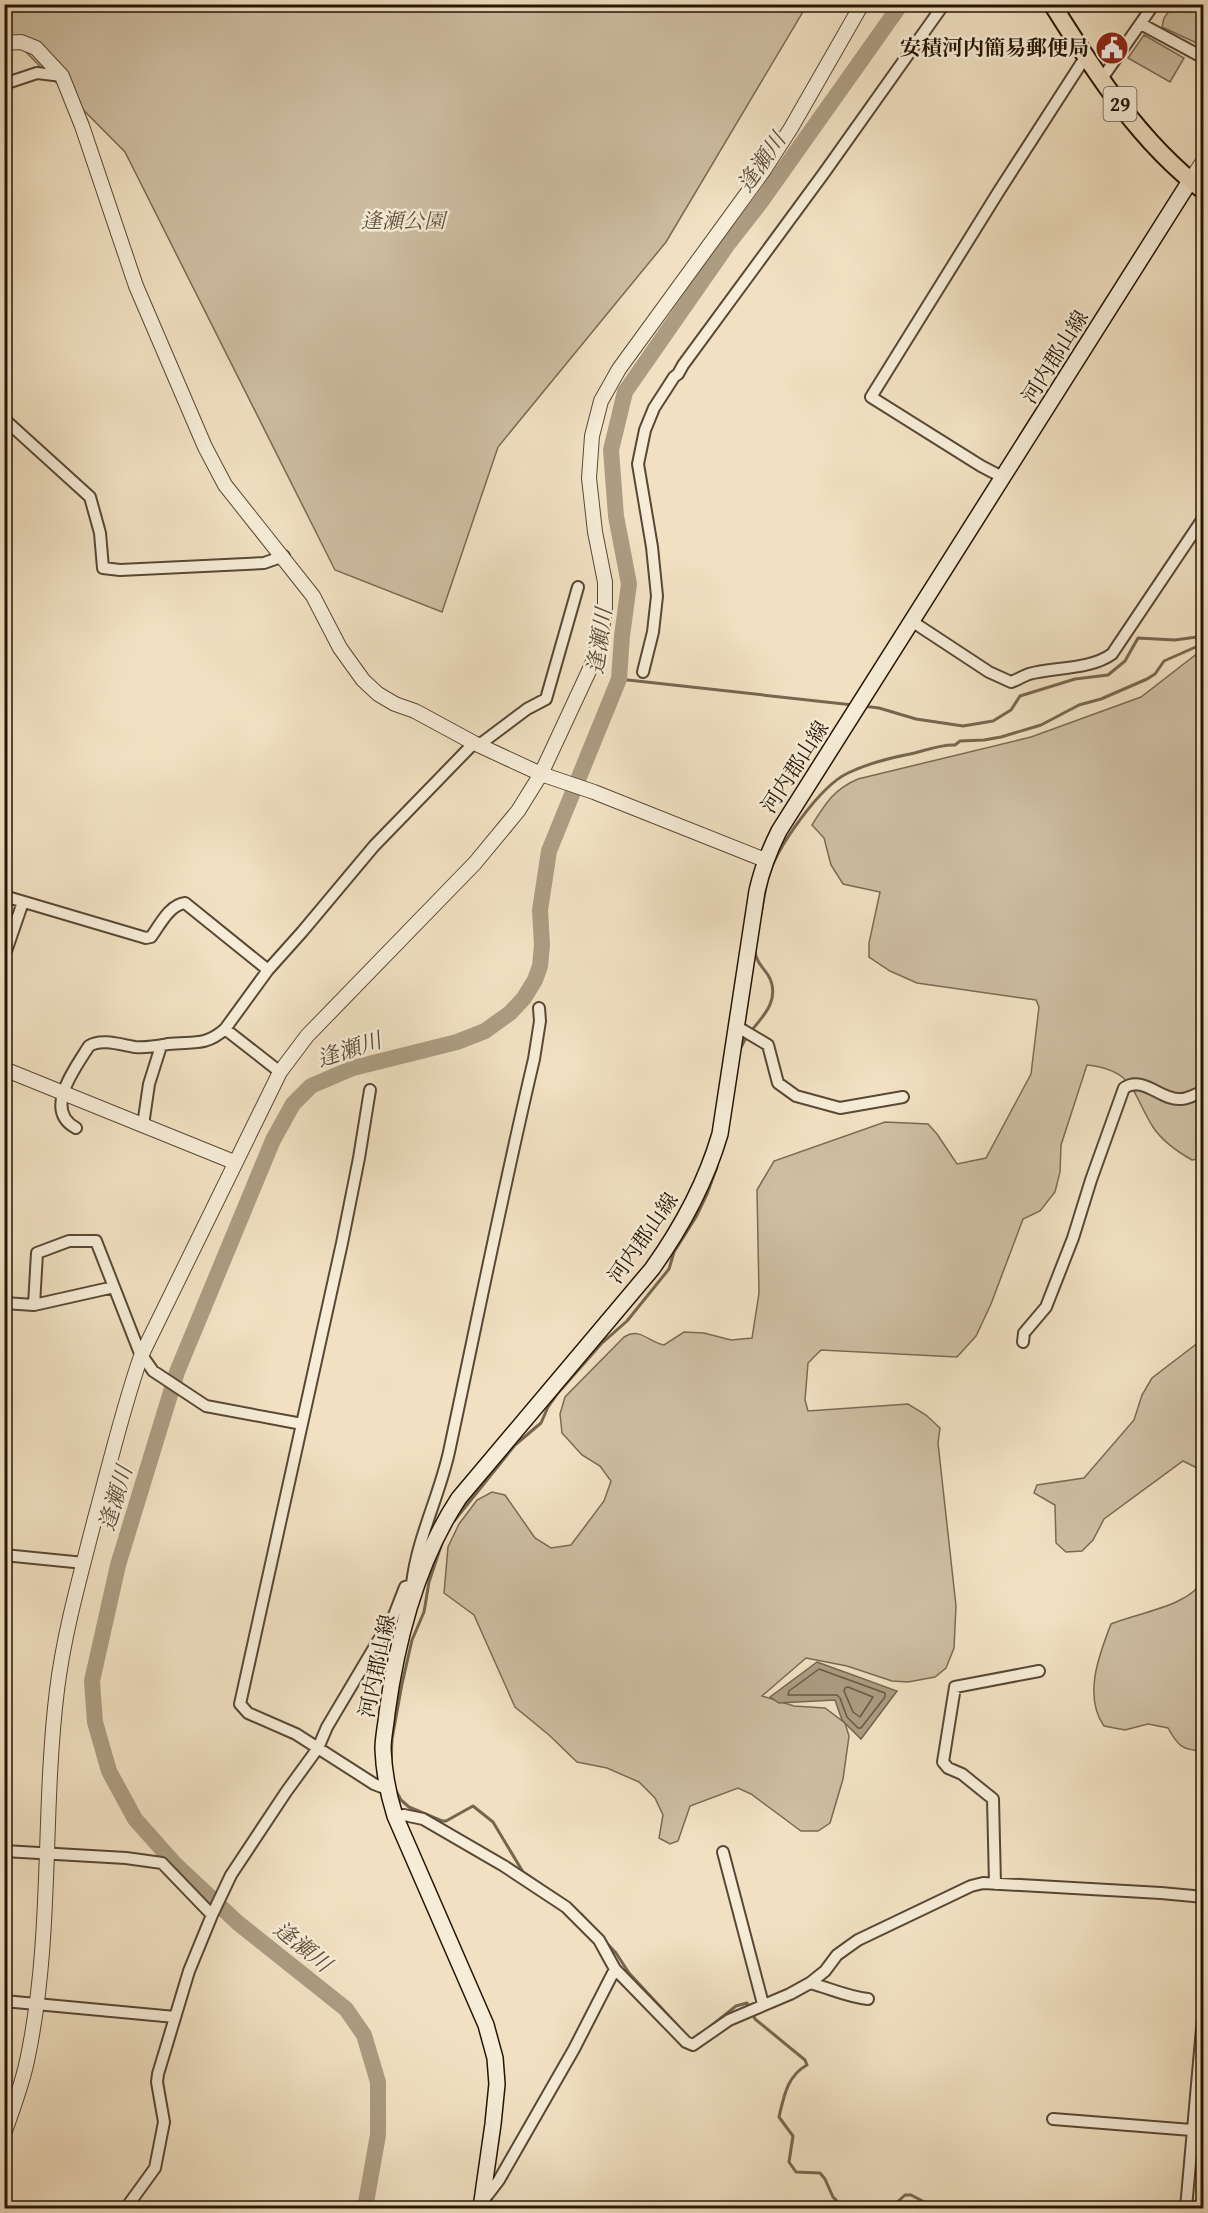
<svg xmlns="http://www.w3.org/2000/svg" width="1208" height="2213" viewBox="0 0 1208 2213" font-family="'Gentium Book Plus','Noto Serif JP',serif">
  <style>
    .green { fill: #cebea2; stroke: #7a6a54; stroke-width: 1.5 }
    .water { fill: #ac9c82; stroke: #766650; stroke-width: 1.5 }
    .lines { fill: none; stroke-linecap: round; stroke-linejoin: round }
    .shore { stroke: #685844; stroke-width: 1.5 }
    .stream { stroke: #766650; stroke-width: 3 }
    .river { stroke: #ac9c82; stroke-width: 16 }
    .minor-casing { stroke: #584835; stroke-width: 14 }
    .tertiary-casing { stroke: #584835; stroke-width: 16 }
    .secondary-casing { stroke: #251506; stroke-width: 18 }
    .primary-casing { stroke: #251506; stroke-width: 20 }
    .minor { stroke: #f6ecd7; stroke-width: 10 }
    .tertiary { stroke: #f6ecd7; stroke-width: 14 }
    .secondary { stroke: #f6ecd7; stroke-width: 15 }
    .primary { stroke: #f1e1c2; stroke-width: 16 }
    .labels { text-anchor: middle; stroke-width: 5; stroke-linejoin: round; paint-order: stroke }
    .shield { fill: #f6ecd7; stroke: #645645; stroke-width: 1.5 }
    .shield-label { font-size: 20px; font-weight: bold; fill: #251506 }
    .poi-label { font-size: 21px; font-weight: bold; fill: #251506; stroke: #f6ecd7; text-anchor: end }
    .park-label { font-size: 21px; font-style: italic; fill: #60503d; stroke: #f6ecd7 }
    .street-label { font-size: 21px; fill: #251506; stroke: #f6ecd7 }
    .water-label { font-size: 22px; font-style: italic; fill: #5b4b38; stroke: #f6ecd7 }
  </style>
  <rect width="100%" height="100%" fill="#f1e1c2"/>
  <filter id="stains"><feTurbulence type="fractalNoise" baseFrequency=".00333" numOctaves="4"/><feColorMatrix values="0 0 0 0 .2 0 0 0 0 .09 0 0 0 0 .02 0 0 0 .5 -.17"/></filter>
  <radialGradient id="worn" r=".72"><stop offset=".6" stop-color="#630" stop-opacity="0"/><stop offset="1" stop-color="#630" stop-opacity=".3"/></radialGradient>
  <path class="green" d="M1174,4L1203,5V46L1162,27L1164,18Z
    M4,5H807L666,242L498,447L442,612L335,570L125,152L5,31Z
    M1144,35L1184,58L1170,82L1128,58Z
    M1203,649V1158L1192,1160C1178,1152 1162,1141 1153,1127C1132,1094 1135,1070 1087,1065L1061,1145L1060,1172L1055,1192L1040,1211L1023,1219L991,1304L976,1336L957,1357L821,1350L808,1363L805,1400L808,1411L908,1404L926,1415L940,1428L938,1443L956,1606L954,1648L946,1668L935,1677L908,1682L892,1681L847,1666L806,1658L762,1696L794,1706L825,1708L845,1723L849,1736L843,1779L830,1823L818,1831H801L751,1794L738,1788L690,1806L678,1841L670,1844L659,1838L663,1815L655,1798L639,1782L607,1768L577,1762L549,1735L515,1707L474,1615L444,1593L448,1547L459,1524L477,1500L492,1492L505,1495L535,1538L551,1548L571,1545L604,1501L611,1481L600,1466L582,1455L562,1433L560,1414L565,1397L624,1337C641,1327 648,1342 664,1345L684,1332L704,1333L731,1340L752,1338L759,1293L757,1190L774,1161L885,1122L928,1124L937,1134L957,1164L986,1158L1031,1074L1039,1007L1036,1000L917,983L890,971L869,957V943L880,892L843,884L831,865L824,838L812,825C825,804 834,789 858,779L1031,737L1141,697Z
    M1203,1339V1471L1183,1461L1104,1519L1093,1540L1082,1551L1066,1552L1056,1543L1055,1505L1034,1493L1037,1485L1084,1478L1134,1420L1142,1395L1152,1378Z
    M1203,1580V1751C1182,1750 1178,1746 1168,1728L1148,1724L1125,1730L1104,1726C1083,1696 1099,1655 1111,1624C1137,1613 1190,1606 1203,1580Z"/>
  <path class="water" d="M817,1662L897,1691L861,1739L842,1720L835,1700L779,1703L770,1697Z"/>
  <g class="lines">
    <path class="shore" d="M819,1669L885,1693V1697L861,1728H858L847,1717L840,1698L837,1695H788L789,1691Z
      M848,1687L873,1697L860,1717L853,1712L844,1691L845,1688Z"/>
    <path class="stream" d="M619,679L853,705
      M862,706L879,708L916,719L963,726L993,721L1011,710L1020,696L1075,679L1108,675L1125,661L1138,638L1175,640L1204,636
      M761,914C763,902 765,890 768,878C776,848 820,786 848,773C867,764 889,758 910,754C924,751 941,744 955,745L960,741L984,740L1001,737L1041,725L1079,705L1101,699L1147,679L1155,674L1164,661L1198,646L1203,636
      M751,1031C765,1015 781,997 768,975C762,966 756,962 755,950
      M740,1049L747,1036
      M454,1521L515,1445L541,1423L548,1407L558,1393L601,1344L627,1321L669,1269L674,1252L696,1217L707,1194L717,1167
      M391,1762L392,1739L402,1684L412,1640L424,1612L429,1582L442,1543
      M395,1789L401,1800L409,1807L442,1821H446L473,1806L493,1822L523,1872L537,1882
      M581,1914L591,1925
      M603,1939L616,1953L629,1973L691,2040L701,2033
      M711,2026L736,2006L747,2003L755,2019L805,2060L807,2065C787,2076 784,2096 779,2117L793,2136L789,2162L796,2172L820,2173L825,2179L833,2197L844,2208
      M891,2208L905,2195H911L936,2208"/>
    <path class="river" d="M365,2208L378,2135V2082L364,2035L346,2009L238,1923L175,1864L135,1819L109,1771L95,1722L92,1681L118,1565L177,1372L273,1140L293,1104L311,1086L353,1068L457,1042L485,1031L510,1013L524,998L535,980L540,966L542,945L540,910L549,851L619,679L622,636L629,584L616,516L611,450L625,392L728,244L760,203L901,4"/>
    <g class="minor-casing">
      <path id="minor" d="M1141,24L1204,58
        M1101,80L1154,4
        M4,84L37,73L62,76
        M4,419L90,497L100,533L103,568L120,570L264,563L284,556
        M1004,478L981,466L871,397L999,191L1086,56
        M913,622L989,672L1011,682C1017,680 1023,676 1029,674C1053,667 1090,670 1112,654L1204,517
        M643,672L653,632L657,596L652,547L638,464L645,430L654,408L674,377L678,374L683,365L824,173L944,4
        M479,745L527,709L546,699L578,587
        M4,896L146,938L151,937C160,925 169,905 185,903L268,970
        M4,957L23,902
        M736,1026L768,1045L778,1083L796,1096L840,1108L903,1097
        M225,1029L280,1072
        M370,1090L359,1158L342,1243L240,1704L248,1713L296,1734L374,1784L387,1789
        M143,1125L149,1084L161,1046
        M76,1128C42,1110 76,1067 89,1046C101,1038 122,1045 135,1047C147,1048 157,1046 168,1044C192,1041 205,1047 225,1029L268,970L302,932L374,846L474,743
        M4,1303L34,1305L114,1287L139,1351L153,1371L206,1406L302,1424
        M34,1305L37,1253L69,1241H96L114,1287
        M1023,1342L1024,1333L1046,1307L1073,1238L1091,1180L1124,1088C1144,1075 1161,1101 1181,1099C1189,1099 1196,1093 1204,1092
        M4,1555L84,1563
        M412,1584C417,1539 439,1497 449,1452C477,1321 503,1190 534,1059L540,1021L539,1008
        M395,1816L404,1815L423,1819L504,1866L566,1907L599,1940L615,1969L686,2042L693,2045L729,2020L790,1994L810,1983L825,1971L837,1955L858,1940L971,1886L983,1883L1161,1893L1204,1897
        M4,1851L126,1858L162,1863L212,1915
        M723,1852L763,2004
        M995,1884L993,1799L962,1774L948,1768L943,1762L955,1687L1039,1671
        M810,1983C829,1988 848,1997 868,1999
        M4,2001L175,2017
        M1053,2119L1204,2131
        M483,2201L499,2180L574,2049L615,1969
        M126,2208L155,2168L164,2122L157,2082L158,2074L189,1971L212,1915L231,1875L286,1792L318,1748L327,1727L378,1641L391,1623L405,1587L418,1583
        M1186,2208L1204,2006"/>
    </g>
    <g class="tertiary-casing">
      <path id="tertiary" d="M4,43L21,42L36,48L62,76L82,126L136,286L205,447L225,485L313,596L340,648L363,680L378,694L395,704L415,711L474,743L541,774L594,792L765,860
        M1190,181L1204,160
        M4,1069L234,1162
        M4,2134C13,2108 23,2083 28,2056C53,1935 42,1812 57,1690C64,1633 80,1577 94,1522C109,1467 122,1411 141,1356L280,1072L307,1036L475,863L518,811L541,774L595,658L602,630L605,608V582L595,532L589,478L592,436L601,401L619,369L764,170L791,128L862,4"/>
    </g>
    <g class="secondary-casing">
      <path id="secondary" d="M481,2208L493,2124L497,2084L495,2058L486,2025L395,1816C388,1794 384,1773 383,1749C383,1737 386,1725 387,1713C397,1639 418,1560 459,1498L652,1269C682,1227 705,1185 720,1134L757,891C762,869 769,851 779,831L1190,181"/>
    </g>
    <g class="primary-casing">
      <path id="primary" d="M1052,4C1094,71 1140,143 1204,191"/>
    </g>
    <use href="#minor" class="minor"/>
    <use href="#tertiary" class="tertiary"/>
    <use href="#secondary" class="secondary"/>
    <use href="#primary" class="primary"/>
  </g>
  <defs>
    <g id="civic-disc" transform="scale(1.725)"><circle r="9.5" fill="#8f2418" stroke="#f6ecd7"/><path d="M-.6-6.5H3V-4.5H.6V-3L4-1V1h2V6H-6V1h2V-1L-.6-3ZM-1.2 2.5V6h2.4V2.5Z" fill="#fff"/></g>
  </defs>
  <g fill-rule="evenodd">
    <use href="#civic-disc" x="1112" y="48"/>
  </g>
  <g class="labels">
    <rect class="shield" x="1103.5" y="87" width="33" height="34" rx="4.5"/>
    <g class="shield-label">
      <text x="1120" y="111">29</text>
    </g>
    <g class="poi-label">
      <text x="1089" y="55">安積河内簡易郵便局</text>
    </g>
    <g class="park-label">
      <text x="403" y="228">逢瀬公園</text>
    </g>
    <g class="street-label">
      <text transform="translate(1055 357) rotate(-58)" y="7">河内郡山線</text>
      <text transform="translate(795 767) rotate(-57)" y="7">河内郡山線</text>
      <text transform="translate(643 1238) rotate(-55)" y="7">河内郡山線</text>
      <text transform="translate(377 1666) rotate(-78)" y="7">河内郡山線</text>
    </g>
    <g class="water-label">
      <text transform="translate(761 162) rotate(-55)" y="8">逢瀬川</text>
      <text transform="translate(599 641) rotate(-82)" y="8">逢瀬川</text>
      <text transform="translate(349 1049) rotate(-18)" y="8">逢瀬川</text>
      <text transform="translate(115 1498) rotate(-73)" y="8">逢瀬川</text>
      <text transform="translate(303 1946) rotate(39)" y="8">逢瀬川</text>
    </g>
  </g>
  <rect width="1208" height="2213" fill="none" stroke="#f1e1c2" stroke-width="24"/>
  <rect x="6" y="6" width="1196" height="2201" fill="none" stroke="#251506" stroke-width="3"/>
  <rect x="12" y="12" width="1184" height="2189" fill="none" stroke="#251506" stroke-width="1.5"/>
  <rect width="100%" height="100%" filter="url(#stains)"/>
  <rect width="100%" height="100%" fill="url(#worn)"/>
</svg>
